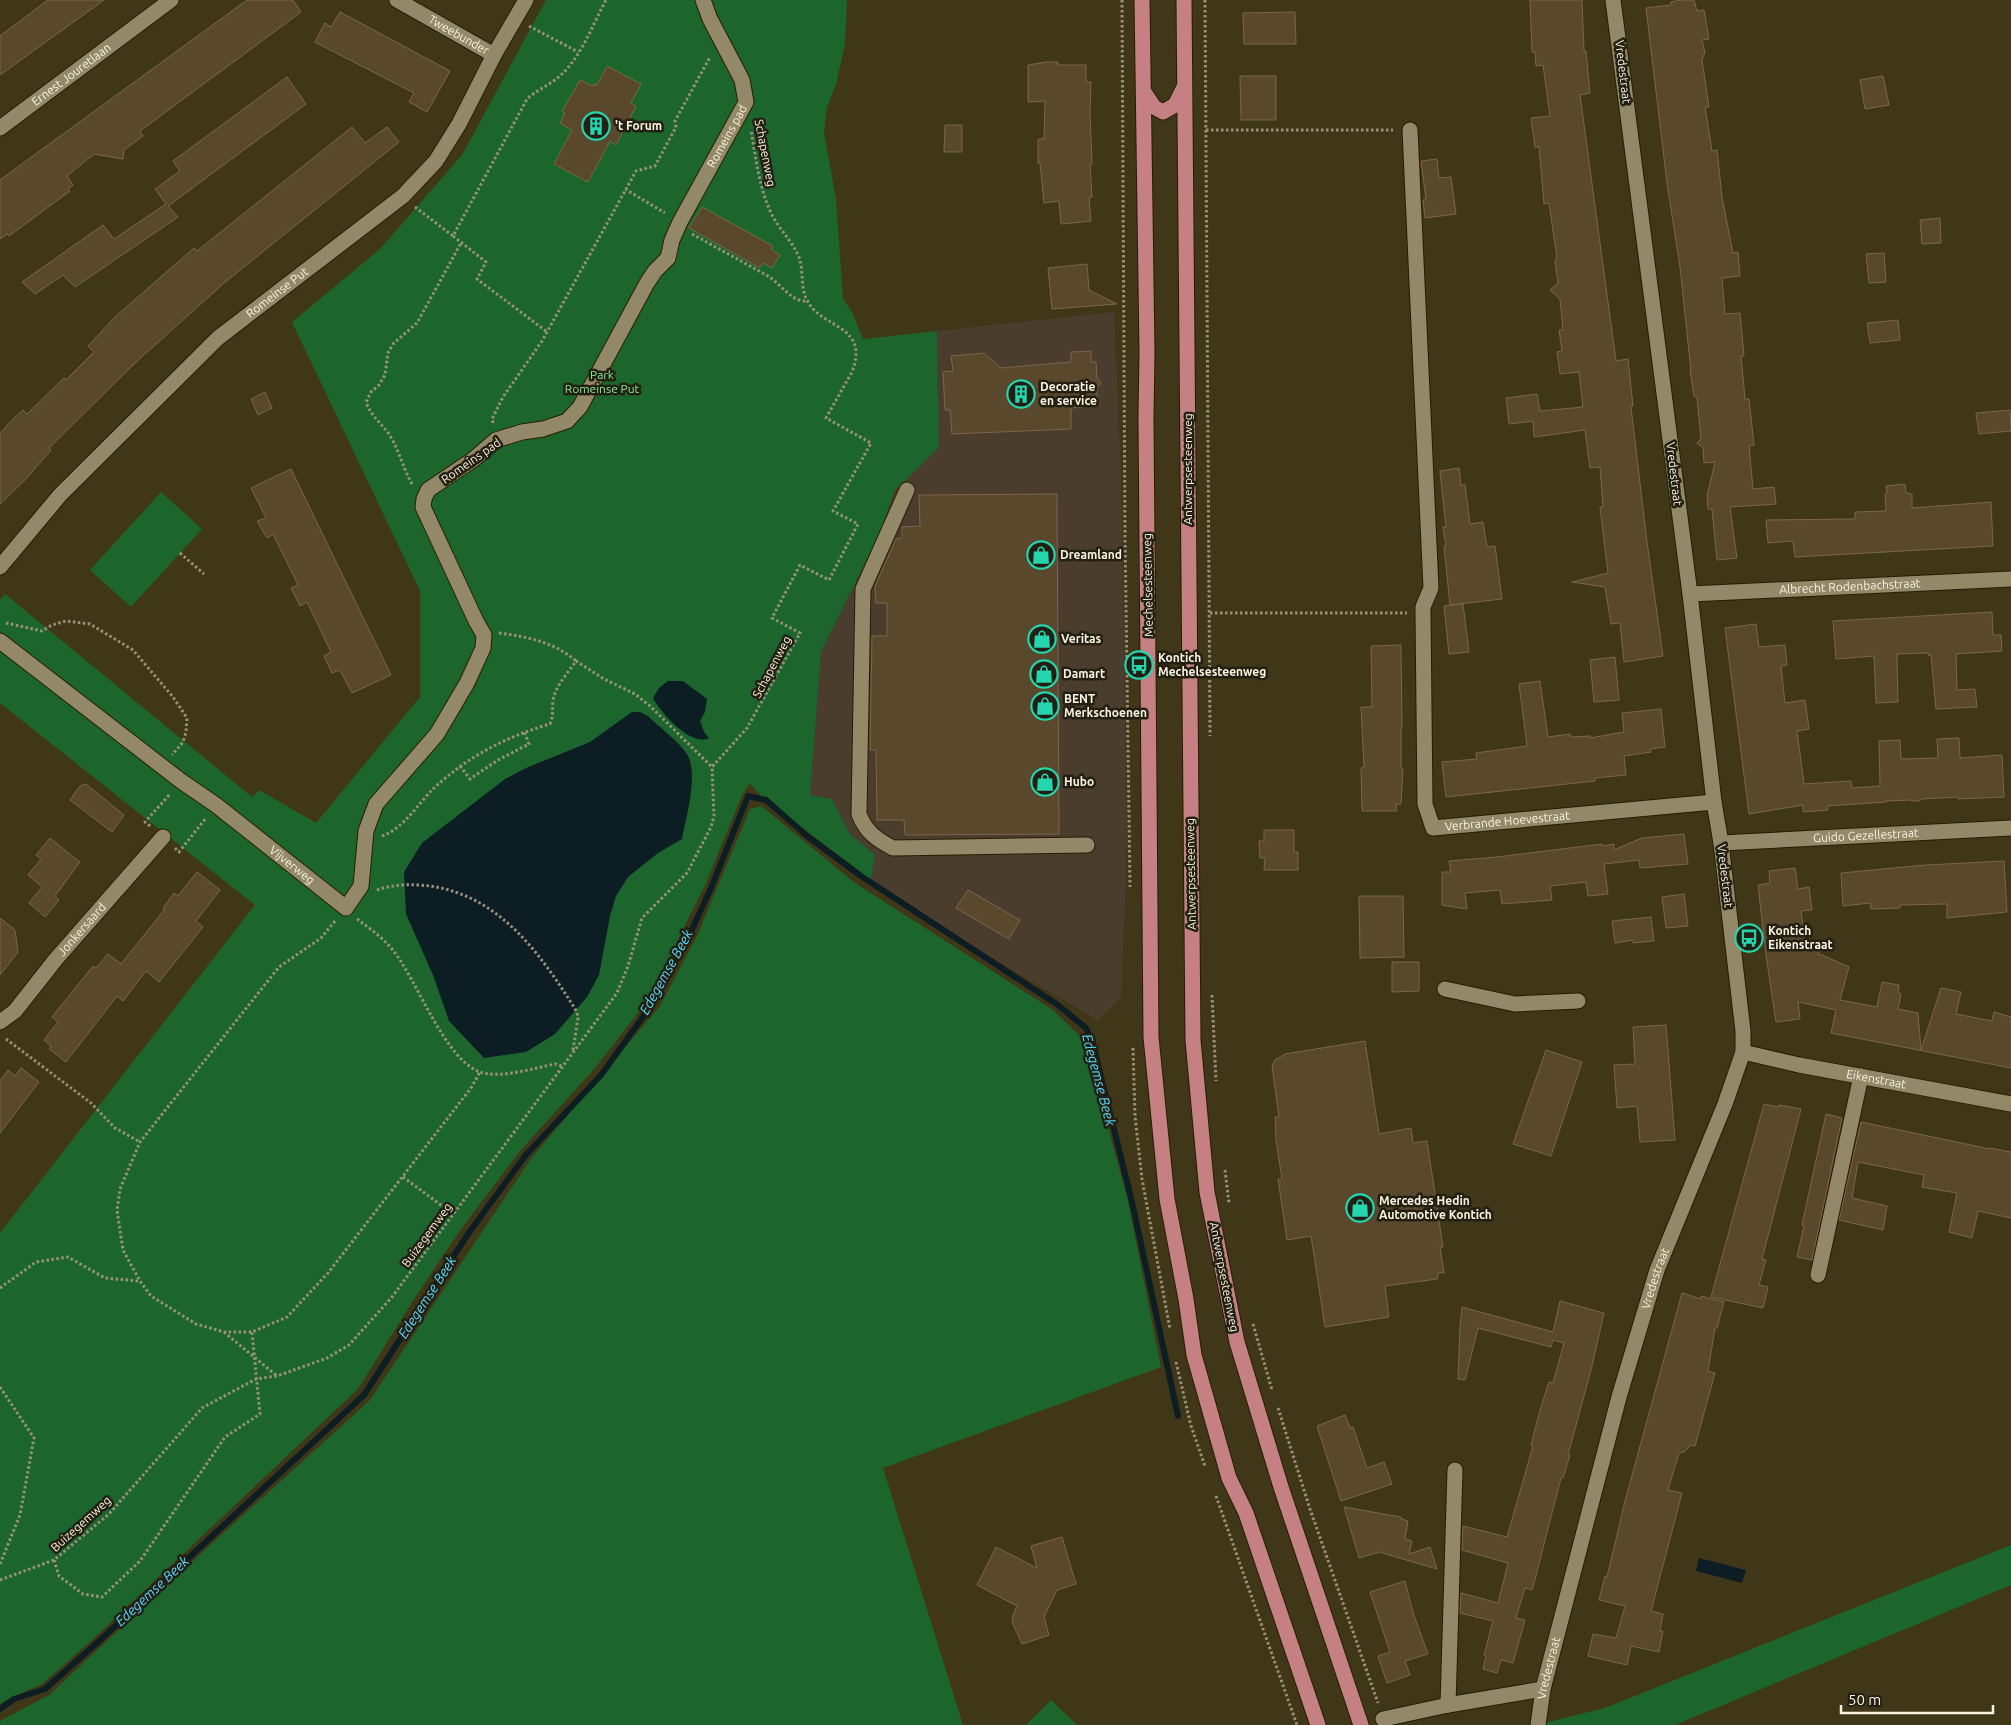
<svg xmlns="http://www.w3.org/2000/svg" width="2011" height="1725" viewBox="0 0 2011 1725" font-family="Ubuntu,sans-serif">
  <style>
    .commercial { fill: #4a3d2e }
    .green { fill: #1c662e }
    .water { fill: #0c1d23 }
    .lines { fill: none; stroke-linecap: round; stroke-linejoin: round }
    .stream { stroke: #0c1d23; stroke-width: 6 }
    .building { fill: #5a482d; stroke: #7a674b }
    .minor-casing { stroke: #271e01; stroke-width: 17 }
    .major-casing { stroke: #271e01; stroke-width: 17 }
    .path { stroke: #999179; stroke-width: 3; stroke-dasharray: 2.5 2.5; stroke-linecap: butt }
    .minor { stroke: #938969; stroke-width: 15 }
    .major { stroke: #c48082; stroke-width: 15 }
    .labels { text-anchor: middle; stroke-width: 5; stroke-linejoin: round; paint-order: stroke }
    .street-label { font-size: 12px; fill: #f8f2e1; stroke: #231f12 }
    .poi-label { font-size: 12px; font-weight: bold; fill: #f8f2e1; stroke: #231f12; text-anchor: start }
    .park-label { font-size: 12px; fill: #84ec96; stroke: #231f12 }
    .water-label { font-size: 14px; font-style: italic; fill: #57dafe; stroke: #231f12 }
  </style>
  <rect width="100%" height="100%" fill="#403719"/>
  <path class="commercial" d="M1114,312L1121,477L1127,846L1121,998L1098,1020L977,949L871,880L875,855L850,834L832,799L810,795L821,652L879,535L895,490L939,446L937,331Z"/>
  <path class="green" d="M546,0H847L845,44L836,84L827,107L824,133L836,199L843,299L852,312L863,339L937,331L939,447L895,490L879,535L821,652L810,795L832,799L850,834L875,855L871,880L762,797L750,783L742,795L706,883L648,1000L595,1068L520,1151L461,1229L414,1299L358,1389L93,1639L42,1684L10,1698L0,1704V1233L255,905L0,703V600L5,594L252,797L259,790L316,823L420,697V591L292,322L380,249L462,155Z
    M161,492L202,529L131,607L90,570Z
    M761,806L855,883L1053,1010L1084,1040L1128,1201L1161,1367L883,1468L963,1725H0V1721L49,1695L206,1549L370,1400L530,1160L660,1006L697,936L750,809Z
    M2011,1545V1585L1675,1725H1536L1605,1708Z
    M1051,1700L1077,1725H1026Z"/>
  <path class="water" d="M668,681H683L707,699L705,712L700,721L704,732L709,738C691,747 661,713 653,698L659,688Z
    M632,712H640L648,716C660,728 677,740 687,754C699,774 686,817 682,839L658,853L628,877L616,896L610,916L599,975L587,997L555,1034L526,1052L484,1058L449,1021L433,975L406,914L404,872L422,843L505,779L526,768L590,742Z
    M1699,1558L1746,1570L1742,1583L1696,1571Z"/>
  <g class="lines">
    <path class="stream" d="M0,1709L14,1699L45,1689L97,1643L364,1395L468,1234L525,1156L601,1075L653,1003L690,934L711,888L748,796L766,800L807,836L861,876L1058,1005L1086,1028L1092,1040L1132,1202L1178,1416"/>
  </g>
  <path class="building" d="M48,0H104L0,75V36Z
    M247,0H293L301,12L140,131L143,136L124,150L123,159L94,154L67,176L73,185L68,189L70,191L9,236L7,234L0,239V180Z
    M1530,0H1582L1584,51H1586L1590,93L1580,95L1616,361L1628,359L1633,406L1631,407L1647,542L1663,656L1624,662L1620,623L1611,624L1605,587L1572,582L1608,573L1600,507H1603L1600,467L1590,468L1585,430L1534,437L1533,421L1509,424L1506,398L1537,394L1540,411L1583,407L1579,372L1560,374L1557,352L1562,351L1559,330H1563L1560,299L1550,290L1558,283L1555,260L1557,258L1549,203L1544,204L1539,147H1535L1531,118L1550,116L1543,65L1536,66L1535,52H1532Z
    M1680,0H1694L1697,11L1704,10L1709,39L1702,40L1705,52L1702,60L1709,107H1705L1712,151L1717,150L1722,197L1733,253L1738,252L1740,276L1722,278L1725,314L1740,313L1744,356H1741L1745,399H1749L1754,445L1749,446L1753,489L1774,487L1776,504L1730,507L1737,558L1717,560L1712,509H1708L1707,496L1715,462L1704,463L1703,448L1697,443L1701,439L1697,398L1694,396L1690,371H1691L1680,267L1667,183L1646,8L1671,5V2Z
    M340,12L450,71L427,112L409,102L414,93L315,42L325,23L331,27Z
    M1295,12L1296,44H1244L1243,13Z
    M1046,62H1058V65H1086V82H1091L1090,113L1092,164H1090L1092,197L1089,198L1091,221L1061,224L1059,201L1044,203L1040,163H1038V139H1044L1045,101L1028,102V65Z
    M607,66L641,84L631,103L636,106L616,145L610,141L588,182L554,164L572,130L560,123L565,113L562,112L580,80L593,86L594,84L597,85Z
    M1240,76H1276V120H1241Z
    M1883,76L1889,105L1865,109L1860,80Z
    M287,77L306,104L168,206L178,217L75,287L63,275L35,294L22,282L103,225L114,239L166,204L155,189L180,171L173,161Z
    M945,125H962V152H944Z
    M352,127L365,143L387,127L399,142L224,283L135,363L49,448L51,450L25,480L0,504V433L14,418L23,410L27,414L64,378L66,380L94,352L88,346L115,317L194,248L197,251Z
    M1437,159L1439,178L1451,177L1456,214L1425,218L1423,200L1426,199L1421,161Z
    M702,207L773,246L771,249L780,255L772,268L763,263L760,268L689,228Z
    M1940,218L1941,243L1922,244L1920,220Z
    M1884,253L1886,282L1869,283L1866,254Z
    M1087,264L1089,290L1117,304L1052,309L1048,268Z
    M1898,320L1900,340L1870,343L1867,323Z
    M1091,351V362H1096L1097,378L1101,383L1097,387V404L1083,405L1084,407L1071,408V429L952,434L950,410H945L943,372L953,371L951,356L984,353L1001,368L1071,362V352Z
    M265,392L272,408L258,415L251,399Z
    M2010,410L2011,431L1979,434L1976,413Z
    M1459,468L1461,485H1465L1470,524L1483,522L1487,547L1495,546L1502,599L1450,605L1444,546H1446L1443,527H1446L1440,471Z
    M291,469L391,675L352,693L340,670L332,673L324,656L331,652L307,602L300,606L291,588L298,585L273,534L267,538L257,521L266,518L251,488Z
    M1905,484L1906,493L1912,494V508L1991,502L1993,546L1795,557L1793,541L1768,543L1766,520L1855,519V512L1886,511L1885,494L1887,493L1886,486Z
    M1057,494L1059,834L905,835L904,820H877L876,750H870L872,636H887V603H876L875,586L896,539L902,538V527L920,526L919,495Z
    M1463,604L1469,652L1449,654L1444,606Z
    M1992,612L1993,635H2001L2002,651L1956,654L1957,690L1975,689L1977,707L1936,709L1931,655L1929,656L1928,653L1897,654L1898,702L1876,703L1874,656L1836,659L1833,621Z
    M1756,624L1759,647L1785,645L1787,665L1781,666L1785,703L1805,700L1809,729L1797,731L1804,784L1851,781L1852,788L1880,786L1879,741L1900,740L1901,759L1938,758L1937,739L1959,738L1960,758L2002,755L2004,797L1958,799V797L1921,799L1919,801H1912L1910,800L1886,801V802L1827,806L1828,810L1803,812V805L1749,814L1725,628Z
    M1401,645L1402,727H1401V768H1403L1401,804H1396L1397,811H1362L1361,768L1364,767L1361,707H1372L1371,646Z
    M1615,657L1619,700L1594,702L1590,660Z
    M1540,681L1548,737L1570,734L1571,737L1590,736V738L1624,732L1622,713L1661,709L1665,747L1650,749L1651,752L1624,756L1626,775L1595,778V781L1446,797L1442,762L1477,759L1476,753L1527,746L1519,684Z
    M86,784L124,815L112,832L70,800L80,786Z
    M1264,830H1294V852H1298V870H1264L1265,858H1260L1259,841H1264Z
    M1684,834L1688,864L1640,868L1639,860L1604,864L1608,894L1588,896L1586,882L1550,886L1552,900L1502,904L1500,890L1465,893L1467,909L1442,905V872H1451L1449,861L1497,857L1602,844V846L1614,844V850L1642,838Z
    M50,838L80,862L55,896L59,900L45,917L29,903L42,887L28,875L41,859L36,855Z
    M2004,861L2007,912L1947,918V904L1900,905V908L1871,909L1870,903L1843,906L1841,873L1926,865Z
    M1795,868L1798,889L1809,887L1812,910L1801,911L1806,947L1817,945L1819,955H1822L1849,967L1840,1000L1877,1007L1882,982L1899,985L1898,993L1901,994L1898,1009L1918,1013L1921,1050L1941,988L1961,992L1956,1014L1992,1021L1994,1012L2011,1017V1068L1831,1033L1836,1010L1798,1002L1800,1019L1776,1022L1766,955L1758,885L1770,883L1769,871Z
    M197,872L220,890L196,921L203,927L159,982L146,971L123,1001L117,996L66,1062L49,1049L51,1046L44,1040L58,1022L52,1017L93,966L96,968L108,954L121,964L165,909L163,908L174,893L178,896Z
    M968,890L1020,920L1009,939L956,908Z
    M1684,894L1688,926L1666,928L1662,897Z
    M1359,896H1403L1404,957L1360,958Z
    M1651,917L1654,941L1633,943V940L1615,943L1612,921Z
    M0,918L15,930L18,952L0,975Z
    M1392,962H1419V991L1392,992Z
    M1666,1025L1675,1140L1640,1142L1637,1106L1617,1108L1614,1065L1635,1064L1633,1027Z
    M1365,1041L1379,1134L1411,1128L1413,1143L1427,1141L1443,1247H1440L1444,1273L1439,1272L1437,1279L1385,1286L1389,1317L1325,1327L1311,1236L1287,1240L1278,1179H1282L1276,1140L1275,1117H1279L1272,1066L1275,1060L1285,1054Z
    M1546,1050L1582,1062L1551,1156L1513,1144Z
    M21,1068L39,1082L0,1133V1081L8,1070L15,1076Z
    M1764,1104L1778,1107L1779,1105L1801,1109L1762,1259L1766,1260L1759,1285L1768,1287L1763,1308L1711,1297Z
    M1826,1114L1842,1118L1812,1260L1797,1257L1804,1226L1802,1225Z
    M1861,1122L1990,1149V1148L2011,1152V1218L1978,1211L1972,1238L1949,1232L1957,1193L1922,1187L1924,1175L1858,1162L1852,1198L1887,1206L1883,1230L1839,1220Z
    M1682,1293L1701,1299V1296L1724,1302L1717,1328H1715L1708,1371L1715,1373L1695,1446L1691,1445L1684,1452L1679,1453L1668,1490L1682,1493L1651,1611L1663,1614L1660,1631H1663L1659,1652L1631,1646L1627,1665L1588,1656L1593,1634L1616,1638L1625,1606L1599,1600L1605,1576L1607,1577L1625,1501Z
    M1560,1301L1604,1313L1591,1370L1568,1455H1570L1563,1478H1561L1534,1583L1532,1590L1525,1588L1516,1618L1525,1620L1513,1663L1501,1660L1497,1673L1483,1669L1486,1656L1484,1655L1493,1621L1460,1613L1461,1593L1498,1603L1508,1563L1462,1550L1463,1528V1526L1507,1537L1533,1446L1531,1445L1540,1410L1549,1382L1553,1383L1564,1343L1553,1340L1551,1347L1478,1328L1465,1380L1458,1379L1460,1327L1462,1307L1553,1332Z
    M1345,1415L1350,1428L1353,1427L1367,1468L1384,1462L1392,1484L1341,1501L1317,1426Z
    M1344,1507L1401,1517V1519L1408,1521L1405,1539L1412,1541L1409,1554L1430,1547L1437,1569L1379,1552L1359,1558Z
    M1062,1537L1076,1584L1057,1590L1044,1617L1049,1635L1022,1644L1012,1622L1013,1615L1017,1606L977,1585L996,1547L1037,1568L1031,1546Z
    M1405,1581L1413,1613L1428,1654L1405,1661L1410,1675L1387,1683L1378,1656L1390,1652L1370,1592Z"/>
  <g class="lines">
    <g class="minor-casing">
      <g id="minor">
        <path id="s1" d="M397,0L494,55"/>
        <path id="s2" d="M0,128L171,0"/>
        <path id="s3" d="M1410,130L1431,588L1423,607V613L1425,804L1433,828L1714,802"/>
        <path d="M907,490L863,589L859,814C865,831 877,840 893,848L1087,845"/>
        <path id="s4" d="M0,567L60,495L218,338L403,196L436,161L459,124L494,55L526,0"/>
        <path id="s5" d="M1690,594L2011,579"/>
        <path id="s6" d="M0,641L181,781L216,805L346,908L361,886L366,831L376,804L437,734L467,683L483,648L484,635L476,621L423,507L424,499L428,490L474,459L496,440L522,432L543,429L567,421L580,407L647,283L655,271L668,258L672,240L680,222L746,102L742,80L710,19L703,0"/>
        <path id="s7" d="M1721,843L2011,828"/>
        <path d="M1445,989L1515,1004L1578,1001"/>
        <path id="s8" d="M0,1022L15,1011L56,959L163,837"/>
        <path id="s9" d="M1743,1052L1799,1065L2011,1104"/>
        <path d="M1818,1275L1861,1076"/>
        <path d="M1448,1705L1455,1470"/>
        <path d="M1383,1719L1448,1705L1543,1689"/>
        <path id="s10" d="M1538,1725L1543,1689L1619,1397L1657,1270L1725,1104L1743,1052V1031L1721,843L1714,802L1690,594L1613,0"/>
      </g>
    </g>
    <g class="major-casing">
      <path id="major" d="M1142,0L1147,352L1146,418L1151,1037L1167,1199L1186,1299L1194,1355L1229,1478L1246,1513L1318,1725
        M1184,0L1193,1040L1207,1192L1237,1342L1281,1487L1361,1725
        M1144,92L1154,107L1163,112L1175,105L1184,87"/>
    </g>
    <path class="path" d="M1122,0L1125,537L1130,887
      M1205,0L1210,736
      M529,26L578,52
      M1206,130H1393
      M625,189L665,213
      M415,207L453,236
      M692,234L768,276C781,284 791,302 807,301
      M546,331L477,279L486,262L453,236L527,99C538,89 552,84 562,74C582,55 593,24 606,0
      M493,423L492,419L503,397L542,341L636,171L655,166L676,127L675,121L710,57
      M412,484C403,468 399,450 389,434C381,423 371,416 366,402L371,392L379,385L385,375L388,353L393,344L417,323L461,243
      M180,553L204,574
      M1210,613H1407
      M6,623L42,631L52,625L66,621L90,624L133,650L173,697L187,718L186,732L183,742L172,755
      M499,633C528,637 554,642 576,661
      M460,766L470,779L498,760L529,744L524,731
      M150,826L145,822L170,794
      M382,836C403,829 418,804 433,789C467,757 505,737 550,724C554,715 552,709 553,700C556,685 568,673 576,661L604,679L635,694L650,706L712,767
      M175,848L179,852L206,818
      M377,890C393,884 413,884 430,886C501,896 542,956 577,1012L578,1018L573,1050
      M357,919C369,928 382,937 392,949C417,979 444,1059 480,1072C499,1079 535,1068 555,1064L562,1066
      M335,921L321,938L279,967L140,1142L120,1189L117,1210L123,1250L140,1281L151,1296L196,1324L224,1332H252L287,1317L328,1273L471,1088L480,1072
      M1212,995L1216,1081
      M6,1039L91,1103L115,1128L140,1142
      M1133,1048L1135,1116L1142,1179L1170,1329
      M1225,1170L1229,1203
      M403,1177L453,1214
      M0,1288L36,1262L68,1257L105,1278L139,1281
      M1253,1324L1272,1390
      M224,1332L277,1376
      M1176,1362L1191,1426L1205,1466
      M0,1387L34,1438L20,1515L0,1564
      M1278,1408L1310,1509L1378,1703
      M1216,1496L1297,1725
      M54,1560L59,1576L83,1594L102,1597L140,1561L225,1437L260,1414L252,1332
      M0,1580L54,1560L109,1514L202,1408L256,1379L277,1376L327,1358L349,1345L392,1297L617,993L628,966L642,918L687,873L711,827L714,816L712,767L747,728L800,633L772,618L800,565L829,580L858,524L833,511L871,443L826,418L852,372C870,325 823,329 808,302C800,289 804,272 799,257C792,241 780,230 772,215C759,188 756,159 751,130"/>
    <use href="#minor" class="minor"/>
    <use href="#major" class="major"/>
  </g>
  <defs>
    <g id="building-ring" transform="scale(1.4375)"><circle r="9.5" fill="#231f12" stroke="#25d5ae" stroke-width="1.5"/><path d="M-4-6H4V6H1V3H-1V6H-4ZM-2.5-4.3h1.7v1.8h-1.7ZM.8-4.3h1.7v1.8H.8ZM-2.5-1h1.7V.8h-1.7ZM.8-1h1.7V.8H.8Z" fill="#25d5ae"/></g>
    <g id="shop-ring" transform="scale(1.4375)"><circle r="9.5" fill="#231f12" stroke="#25d5ae" stroke-width="1.5"/><path d="M-5-2.5h2.3a2.7 3.5 0 0 1 5.4 0H5L5.5 6h-11ZM-1.5-2.5h3a1.5 2.3 0 0 0-3 0Z" fill="#25d5ae"/></g>
    <g id="bus-ring" transform="scale(1.4375)"><circle r="9.5" fill="#231f12" stroke="#25d5ae" stroke-width="1.5"/><path d="M-5-6H5V4H4V6H2V4H-2V6H-4V4H-5ZM-3.5-4V0h7V-4ZM-3.5 1.2v1.5H-2V1.2ZM2 1.2v1.5H3.5V1.2Z" fill="#25d5ae"/></g>
  </defs>
  <g fill-rule="evenodd">
    <use href="#building-ring" x="596" y="126"/>
    <use href="#building-ring" x="1021" y="394"/>
    <use href="#shop-ring" x="1041" y="555"/>
    <use href="#shop-ring" x="1042" y="639"/>
    <use href="#bus-ring" x="1139" y="665"/>
    <use href="#shop-ring" x="1044" y="674"/>
    <use href="#shop-ring" x="1045" y="706"/>
    <use href="#shop-ring" x="1045" y="782"/>
    <use href="#bus-ring" x="1749" y="938"/>
    <use href="#shop-ring" x="1360" y="1208"/>
  </g>
  <g class="labels">
    <g class="street-label">
      <text dy="4" stroke="none"><textPath href="#s1" startOffset="71">Tweebunder</textPath></text>
      <text transform="translate(1623 72) rotate(83)" y="4">Vredestraat</text>
      <text dy="4" stroke="none"><textPath href="#s2" startOffset="89">Ernest Jouretlaan</textPath></text>
      <text dy="4" stroke="none"><textPath href="#s6" startOffset="1398">Romeins pad</textPath></text>
      <text transform="translate(765 153) rotate(79)" y="4">Schapenweg</text>
      <text dy="4" stroke="none"><textPath href="#s4" startOffset="391">Romeinse Put</textPath></text>
      <text transform="translate(471 461) rotate(-35)" y="4">Romeins pad</text>
      <text transform="translate(1188 469) rotate(-90)" y="4">Antwerpsesteenweg</text>
      <text transform="translate(1674 474) rotate(83)" y="4">Vredestraat</text>
      <text transform="translate(1148 585) rotate(-91)" y="4">Mechelsesteenweg</text>
      <text dy="4" stroke="none"><textPath href="#s5" startOffset="160">Albrecht Rodenbachstraat</textPath></text>
      <text transform="translate(772 667) rotate(-62)" y="4">Schapenweg</text>
      <text dy="4" stroke="none"><textPath href="#s3" startOffset="776">Verbrande Hoevestraat</textPath></text>
      <text dy="4" stroke="none"><textPath href="#s7" startOffset="145">Guido Gezellestraat</textPath></text>
      <text dy="4" stroke="none"><textPath href="#s6" startOffset="368">Vijverweg</textPath></text>
      <text transform="translate(1191 874) rotate(-91)" y="4">Antwerpsesteenweg</text>
      <text transform="translate(1725 876) rotate(83)" y="4">Vredestraat</text>
      <text dy="4" stroke="none"><textPath href="#s8" startOffset="124">Jonkersaard</textPath></text>
      <text dy="4" stroke="none"><textPath href="#s9" startOffset="136">Eikenstraat</textPath></text>
      <text transform="translate(427 1235) rotate(-54)" y="4">Buizegemweg</text>
      <text transform="translate(1224 1277) rotate(79)" y="4">Antwerpsesteenweg</text>
      <text dy="4" stroke="none"><textPath href="#s10" startOffset="462">Vredestraat</textPath></text>
      <text transform="translate(81 1524) rotate(-42)" y="4">Buizegemweg</text>
      <text dy="4" stroke="none"><textPath href="#s10" startOffset="58">Vredestraat</textPath></text>
    </g>
    <g class="poi-label">
      <text x="615" y="130">'t Forum</text>
      <text x="1040" y="391">Decoratie<tspan x="1040" dy="14">en service</tspan></text>
      <text x="1060" y="559">Dreamland</text>
      <text x="1061" y="643">Veritas</text>
      <text x="1158" y="662">Kontich<tspan x="1158" dy="14">Mechelsesteenweg</tspan></text>
      <text x="1063" y="678">Damart</text>
      <text x="1064" y="703">BENT<tspan x="1064" dy="14">Merkschoenen</tspan></text>
      <text x="1064" y="786">Hubo</text>
      <text x="1768" y="935">Kontich<tspan x="1768" dy="14">Eikenstraat</tspan></text>
      <text x="1379" y="1205">Mercedes Hedin<tspan x="1379" dy="14">Automotive Kontich</tspan></text>
    </g>
    <g class="park-label">
      <text x="602" y="379">Park<tspan x="602" dy="14">Romeinse Put</tspan></text>
    </g>
    <g class="water-label">
      <text transform="translate(666 972) rotate(-61)" y="5">Edegemse Beek</text>
      <text transform="translate(1099 1080) rotate(75)" y="5">Edegemse Beek</text>
      <text transform="translate(427 1297) rotate(-57)" y="5">Edegemse Beek</text>
      <text transform="translate(152 1591) rotate(-43)" y="5">Edegemse Beek</text>
    </g>
  </g>
  <path d="M1841 1705v8h152v-8" fill="none" stroke="#f8f2e1" stroke-width="2.5"/>
  <text x="1848" y="1705" font-size="15" fill="#f8f2e1" stroke="#231f12" stroke-width="4" paint-order="stroke">50 m</text>
</svg>
